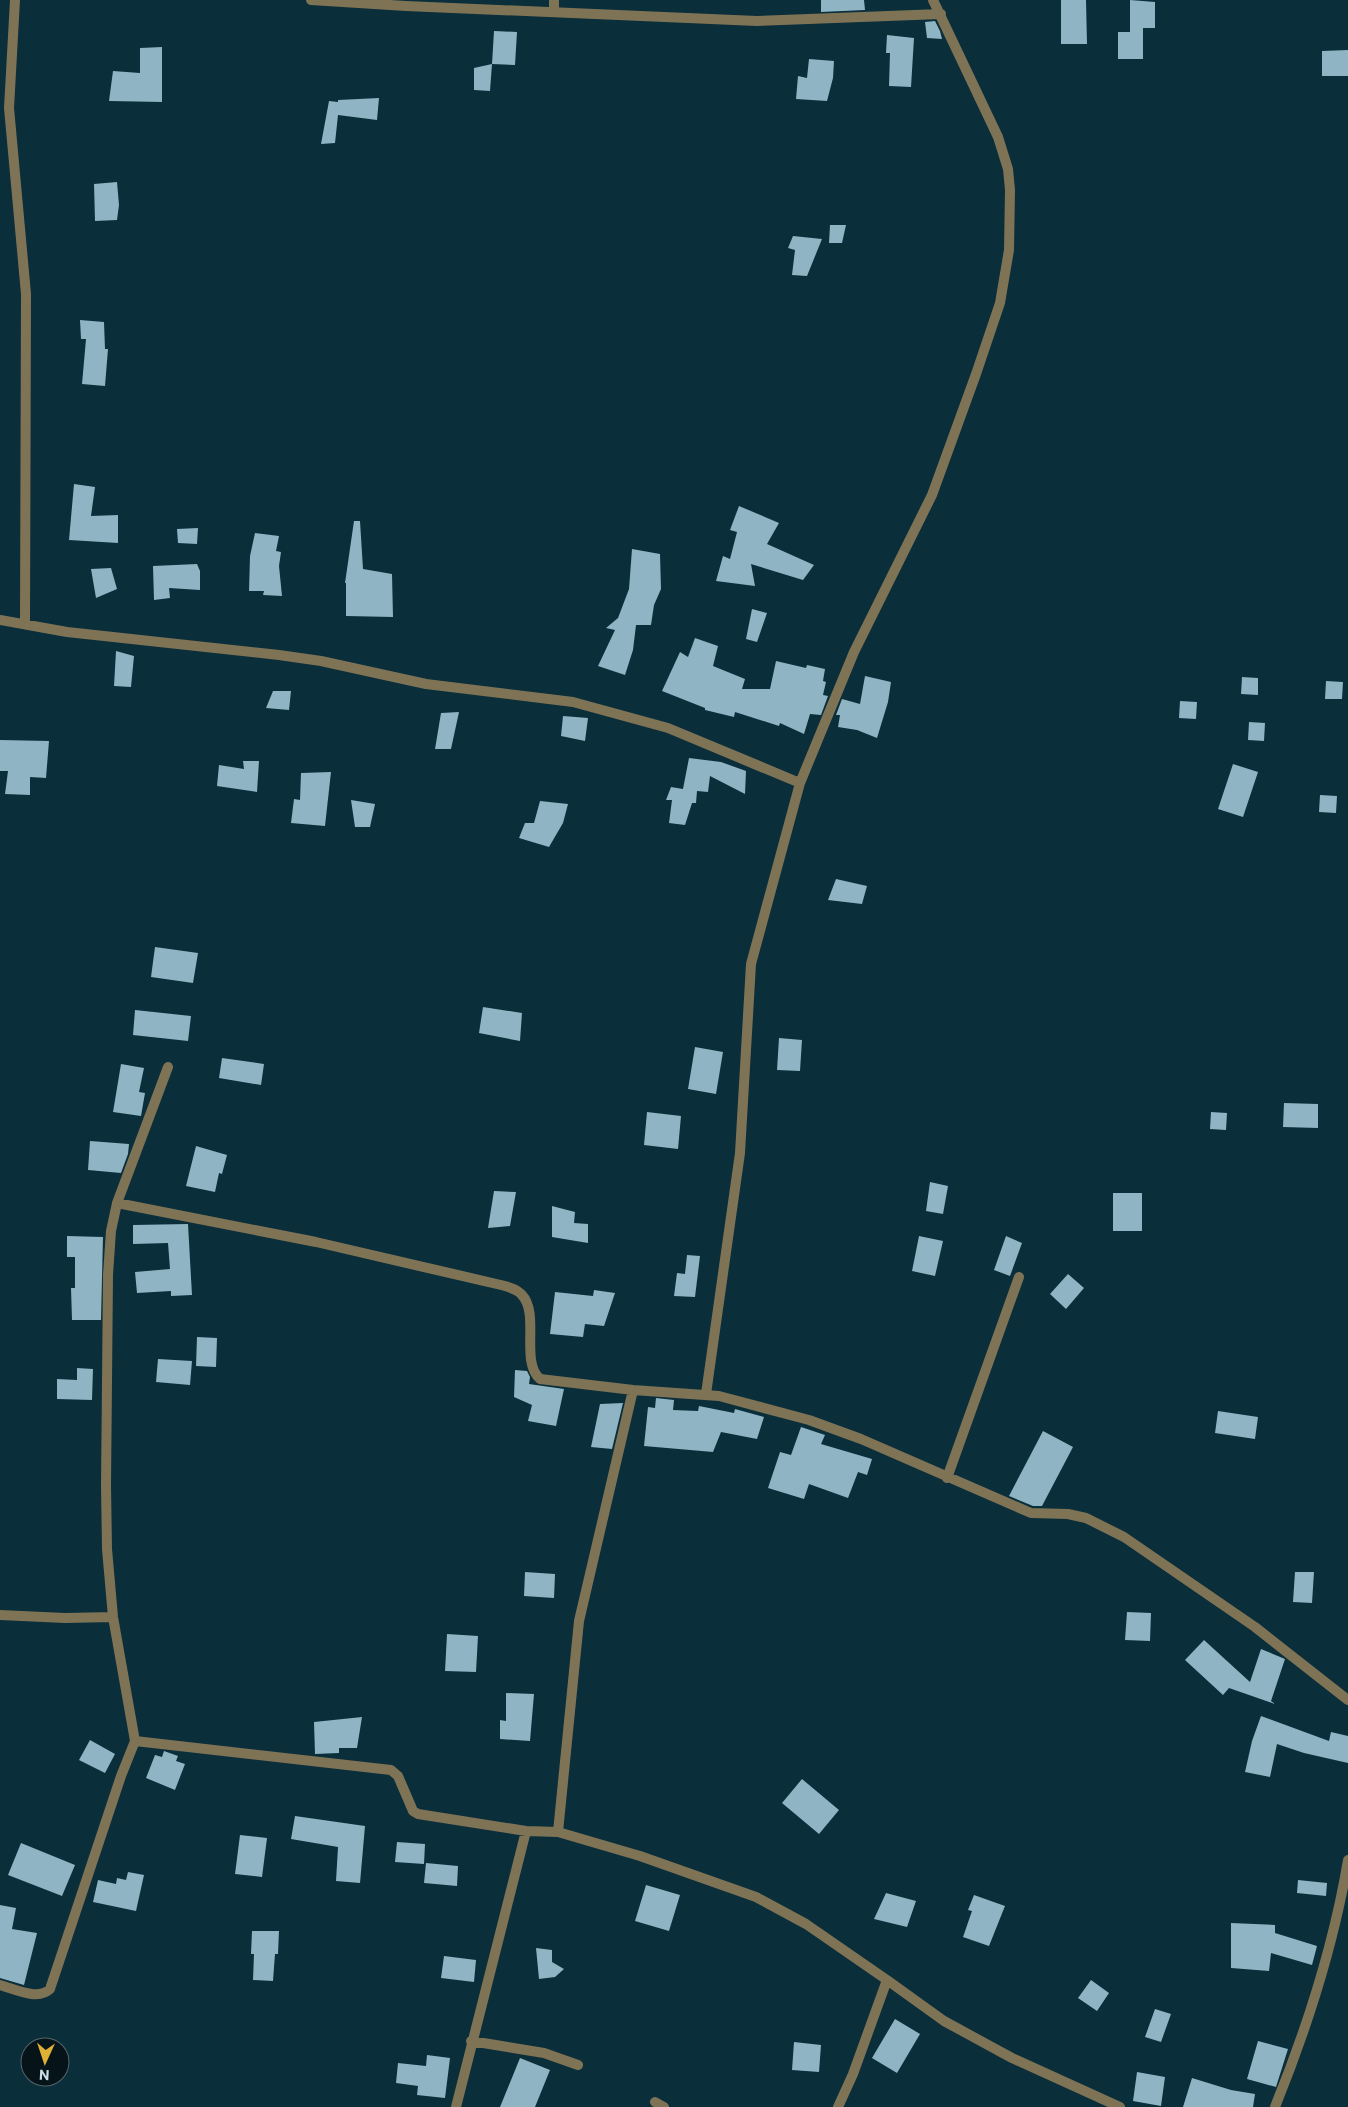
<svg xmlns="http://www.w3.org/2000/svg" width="1348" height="2107" viewBox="0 0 1348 2107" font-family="Commissioner,sans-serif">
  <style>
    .building { fill: #8fb4c3 }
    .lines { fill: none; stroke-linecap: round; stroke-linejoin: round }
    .lane { stroke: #7f7356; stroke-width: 10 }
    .street { stroke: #7f7356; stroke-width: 10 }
  </style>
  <rect width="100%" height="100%" fill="#0a2e3a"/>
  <path class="building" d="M821,0H864L865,10L821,12Z
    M1061,0H1086L1087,44H1061Z
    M1130,0L1155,2V28H1143V59H1118V32H1130Z
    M935,21L940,31L942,39L927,38L925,22Z
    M494,31L517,32L515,65L492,64Z
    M887,35L914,38L911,87L889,86L890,53H886Z
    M162,47V102L109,101L113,71L140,73V48Z
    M1348,50V76H1322V51Z
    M809,59L834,61L833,78L827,101L796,99L798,76L807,78Z
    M492,64L490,91L474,90V68Z
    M379,98L377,120L338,115L335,143L321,144L329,101L338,102V100Z
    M117,182L119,205L117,220L95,221L94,184Z
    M830,225H846L842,243H829Z
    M793,236L822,239L807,276L792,275L795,250L788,248Z
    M80,320L104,322L105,349H108L105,386L82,384L86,339H81Z
    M74,484L95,487L91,516L118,515V543L69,540Z
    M739,506L779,523L767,544L814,565L803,580L751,564L755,586L716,581L723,556L730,559L737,532L730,530Z
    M354,521H360L363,569L392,574L393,617L346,616V583H345Z
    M198,528L197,544L178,543L177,529Z
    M255,533L279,536L276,551L281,552L279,566L282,596L263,595L264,591H249L250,556Z
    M632,549L660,554L661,589L654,605L651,625H636L633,650L625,675L598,666L615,630L606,628L618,618L629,589Z
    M197,564L200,571V590L169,588L170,598L154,600L153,566Z
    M111,568L117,589L96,598L91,569Z
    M752,609L767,613L757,642L746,639Z
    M695,638L718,646L713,666L745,679L742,689H770L776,661L806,668L807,665L825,669L823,681L826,682L823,695L828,696L821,715L810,714L804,734L780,723L779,726L735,712L734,717L705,710V708L662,691L680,652L688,657Z
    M116,651L134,656L131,687L114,686Z
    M865,676L891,682L888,702L877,738L857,730L838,727L840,715H836L842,699L860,704Z
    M1242,677L1258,678V695L1241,694Z
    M1326,681L1343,682L1342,699H1325Z
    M273,691H291L289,710L266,708Z
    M1180,701L1197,702L1196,719L1179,718Z
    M459,712L451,749H435L441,713Z
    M563,716L588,718L585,741L561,736Z
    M1249,722L1265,723L1264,741L1248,740Z
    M0,740L49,741L46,778L30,777V795L5,794L8,771H0Z
    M689,758L721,762L746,771L745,794L710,776L708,792L697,791L696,803H692L685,825L669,823L672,800H666L671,787L683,789Z
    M243,761H259L257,792L217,786L219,765L244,769Z
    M1233,764L1258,772L1243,817L1218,809Z
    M331,772L325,826L291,823L294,799L300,800L301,773Z
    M1320,795L1337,796L1336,813L1319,812Z
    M351,800L375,804L370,827H355Z
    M540,801L568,804L563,823L549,847L519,838L525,823H534Z
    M836,879L867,886L862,904L828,900Z
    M155,947L198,953L193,983L151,977Z
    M483,1007L522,1013L520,1041L479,1033Z
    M135,1010L191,1016L188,1041L133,1035Z
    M779,1038L802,1040L800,1071L777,1070Z
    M695,1047L723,1052L716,1094L688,1089Z
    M222,1058L264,1064L261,1085L219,1078Z
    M121,1064L144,1068L139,1092L145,1093L141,1116L113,1112Z
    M1284,1103L1318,1104V1128L1283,1127Z
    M647,1112L681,1116L678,1149L644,1145Z
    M1211,1112L1227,1113L1226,1130L1210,1129Z
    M90,1141L129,1144L128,1154L121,1173L88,1170Z
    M196,1146L227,1155L222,1174L219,1173L215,1192L186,1186Z
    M930,1182L948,1186L943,1214L926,1211Z
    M494,1191L516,1192L510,1226L488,1228Z
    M1113,1193H1142V1231H1113Z
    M552,1206L575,1212L574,1223L588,1224V1243L552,1237Z
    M188,1224L192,1295L171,1296V1291L137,1293L135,1272L170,1269L168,1243L133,1244V1225Z
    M67,1236L103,1237L101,1320H72L71,1288H75V1257H67Z
    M919,1236L943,1241L935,1276L912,1271Z
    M1006,1236L1022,1243L1010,1276L994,1270Z
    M687,1255L700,1256L695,1297L674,1296L677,1273L685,1274Z
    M1068,1274L1084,1288L1066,1309L1050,1294Z
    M594,1290L615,1293L604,1326L585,1324L583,1337L550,1334L555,1292L593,1296Z
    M197,1337L217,1338L216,1367L196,1366Z
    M158,1359L192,1361L190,1385L156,1382Z
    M77,1368L93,1369L92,1400L57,1399V1379L77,1380Z
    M515,1370L527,1371L530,1377L529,1384L564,1389L556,1426L528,1421L532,1405L514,1397Z
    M656,1398L674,1400L673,1410L698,1411L699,1406L734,1413L735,1409L764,1417L757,1439L721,1432L713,1452L644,1446L648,1407L655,1408Z
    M623,1403L612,1449L591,1447L600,1404Z
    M1218,1411L1258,1417L1255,1439L1215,1433Z
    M801,1427L825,1435L821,1444L872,1459L867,1475L858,1472L848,1498L809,1484L804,1499L768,1488L780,1452L791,1455Z
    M1043,1431L1073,1447L1042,1506H1033L1009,1496Z
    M525,1572L555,1574L554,1598L524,1596Z
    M1295,1572H1314L1312,1603L1293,1602Z
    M1127,1612L1151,1613L1150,1641L1125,1640Z
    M447,1634L478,1636L476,1672L445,1671Z
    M1204,1640L1250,1682L1261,1649L1285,1659L1271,1701L1275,1704L1229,1688L1223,1695L1185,1660Z
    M506,1693L534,1694L530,1741L500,1739V1720L506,1721Z
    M1261,1716L1329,1741L1331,1732L1348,1736V1763L1304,1753L1277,1744L1270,1777L1245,1772L1252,1741Z
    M362,1717L357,1748H339V1753L315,1754L314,1722Z
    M90,1740L115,1754L105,1773L79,1760Z
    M164,1751L178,1756L176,1761L185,1764L175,1790L146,1778L155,1755L162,1757Z
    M802,1779L839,1810L819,1834L782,1803Z
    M295,1816L365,1826L360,1883L336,1881L338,1847L291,1839Z
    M240,1835L267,1838L262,1877L235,1874Z
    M397,1842L425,1844L424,1864L395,1862Z
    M21,1843L75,1865L62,1896L8,1875Z
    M426,1863L458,1866L457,1886L424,1883Z
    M128,1872L144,1875L136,1911L93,1902L98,1880L116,1884L117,1878L126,1880Z
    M1298,1880L1327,1883L1326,1896L1297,1893Z
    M646,1885L680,1895L669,1931L635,1921Z
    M886,1893L916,1901L907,1927L874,1919Z
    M974,1895L1005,1906L989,1946L963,1937L972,1911L968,1910Z
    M0,1905L16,1908L12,1929L37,1933L24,1985L0,1978Z
    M1231,1923L1275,1925V1933L1317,1946L1312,1965L1271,1953L1269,1971L1231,1968Z
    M252,1931H279L278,1954H275L273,1981L253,1980L254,1954H251Z
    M536,1948L552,1950V1962L564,1969L555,1977L539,1979Z
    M444,1956L476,1960L474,1982L441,1978Z
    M1091,1980L1109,1993L1097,2011L1078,1998Z
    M1155,2009L1171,2014L1161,2042L1145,2037Z
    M895,2019L920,2034L897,2073L872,2058Z
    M1258,2041L1288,2049L1276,2087L1247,2079Z
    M794,2042L821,2045L819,2072L792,2070Z
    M427,2055L450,2058L445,2098L417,2095L418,2086L396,2083L398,2063L426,2066Z
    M520,2058L550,2070L535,2107H500Z
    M1137,2072L1165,2077L1161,2106L1133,2101Z
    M1192,2078L1231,2090L1255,2094L1253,2107H1183Z"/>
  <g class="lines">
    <path class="lane" d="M554,12V0"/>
    <path class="street" d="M15,0L9,108L26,294L25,624
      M311,0L406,6L757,21L941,14
      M0,620L67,632L279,655L321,661L426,684L573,702L668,728L800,783
      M117,1203L316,1242L501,1285C509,1287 517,1289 522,1295C540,1314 520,1362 540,1379L633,1390L719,1396L809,1420L861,1439L1031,1513L1068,1514L1086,1518L1124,1537L1255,1627L1348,1700
      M706,1394L740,1153L751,964L800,783L854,652L932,495L976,374L1000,303L1009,250L1010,190L1008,169L998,137L933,0
      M947,1478L1019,1277
      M0,1615L65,1618L113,1617
      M135,1741L391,1770L398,1776L413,1811L418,1814L526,1831L558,1832L579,1621L633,1390
      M558,1832L640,1856L756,1897L806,1924L887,1980L853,2074L838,2107
      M887,1980L944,2021L1012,2058L1120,2107
      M0,1985C15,1989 38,2001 50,1989L121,1776L135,1741L113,1617L107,1549L106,1486L108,1275L111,1231L117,1203L168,1067
      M471,2041L544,2053L578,2065
      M655,2102L664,2107
      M456,2107L526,1831
      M1275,2107C1307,2028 1334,1944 1348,1860"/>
  </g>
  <g transform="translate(45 2062) rotate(183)"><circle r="24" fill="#06141a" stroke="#55656c"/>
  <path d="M0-4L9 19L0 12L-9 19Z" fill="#dfb034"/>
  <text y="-8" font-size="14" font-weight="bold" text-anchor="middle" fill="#cbdee6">N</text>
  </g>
</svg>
